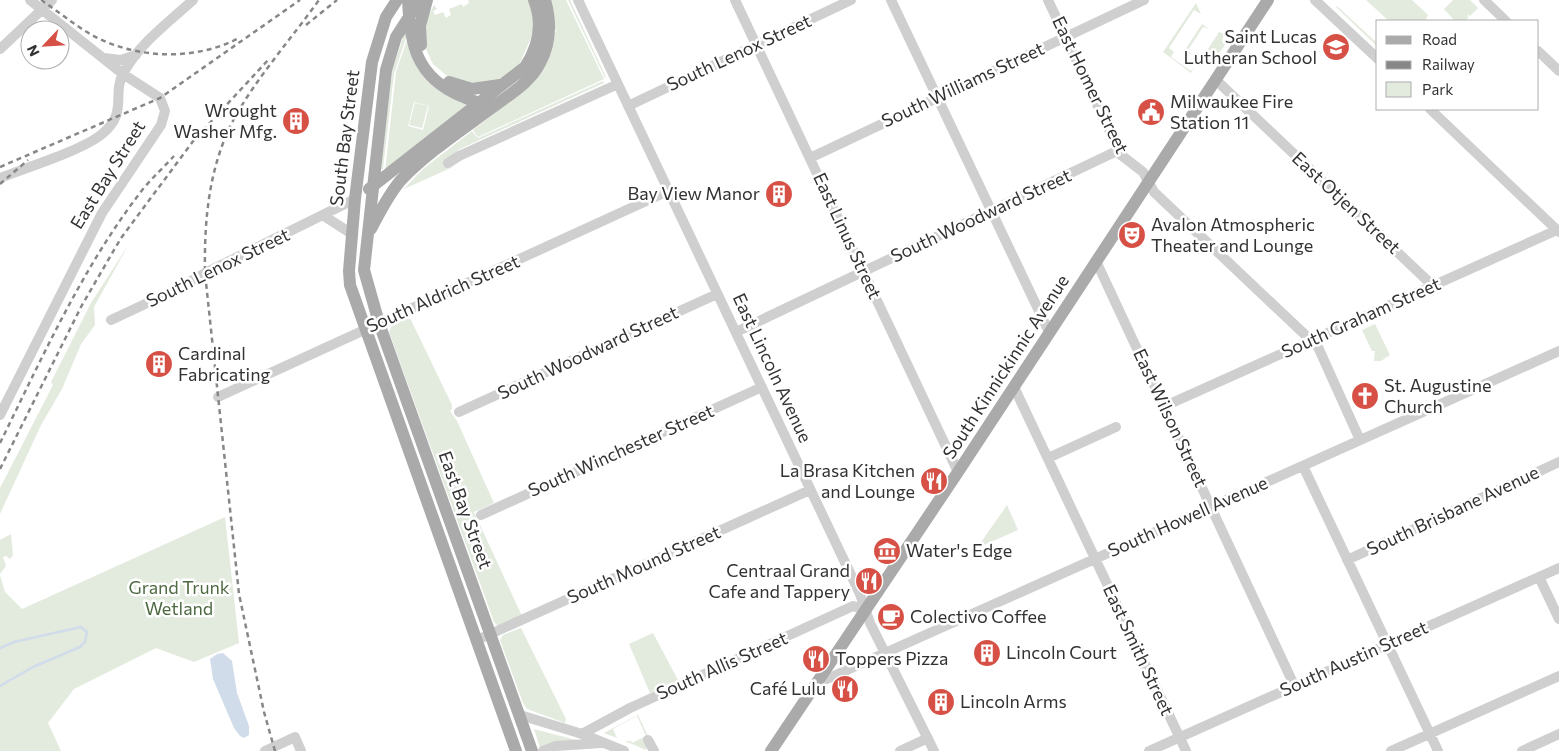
<svg xmlns="http://www.w3.org/2000/svg" width="1559" height="751" viewBox="0 0 1559 751" font-family="Commissioner,sans-serif">
  <style>
    .green { fill: #e3eade; fill-rule: evenodd }
    .water { fill: #d0dcea }
    .lines { fill: none; stroke-linecap: round; stroke-linejoin: round }
    .stream { stroke: #d0dcea; stroke-width: 2.5 }
    .minor { stroke: #cfcfcf; stroke-width: 10 }
    .major { stroke: #aaa; stroke-width: 12 }
    .rail { stroke: #878787; stroke-width: 2.5; stroke-dasharray: 5 4; stroke-linecap: butt }
    .labels { text-anchor: middle; stroke-width: 5; stroke-linejoin: round; paint-order: stroke }
    .poi-label { font-size: 18px; fill: #323232; stroke: #fff; text-anchor: start }
    .street-label { font-size: 18px; fill: #323232; stroke: #fff }
    .park-label { font-size: 18px; fill: #4f6a42; stroke: #fff }
  </style>
  <rect width="100%" height="100%" fill="#fff"/>
  <path class="green" d="M468,0H566L604,79L478,137L473,130L527,88L552,47L556,29L531,38L519,65L496,82L488,85L453,81L433,64L426,49L424,41L428,16L434,5L437,9L433,11L435,15L443,12L446,18L451,15L449,9L462,4L463,7L469,3Z
    M568,0H570L606,77L605,78Z
    M1366,0H1412L1428,15L1425,21H1389Z
    M1453,0H1470L1478,8L1470,16L1468,14V18L1465,21L1454,20L1444,9Z
    M1196,3L1201,14L1194,10L1169,48L1174,52L1171,57L1191,71L1194,67L1191,73L1163,52Z
    M1337,6L1378,44V47L1336,7Z
    M1202,24L1209,29L1203,27L1188,50L1192,55L1185,50Z
    M405,32L407,35L394,74L383,169H381L391,73Z
    M1219,32L1224,34L1222,41L1225,45L1210,65L1209,59L1206,58V63L1202,58Z
    M407,40L411,51L470,104L385,172L396,72ZM414,102L429,106L423,130L408,126Z
    M603,81L604,83L460,149L445,161L448,168L455,166L404,189L423,169L472,131L478,138Z
    M415,103L428,106L422,128L409,125Z
    M129,244L94,307L95,325L81,344L62,389L41,425L0,514V488L53,385L51,382L91,303Z
    M408,318L411,320L452,405V409L450,411L457,421L494,503L474,512L522,616L498,626L494,622L389,332L392,325Z
    M1375,324L1390,355L1381,361H1374L1375,351H1372L1362,330Z
    M1007,505L1018,530L977,548Z
    M225,517L239,643L194,662L156,648L74,689L48,723L61,751H0V575L5,592L22,609Z
    M11,534L13,555L10,559L6,556L3,557L6,566L0,574V540Z
    M521,628L566,719L565,723L527,709L523,703L500,640L503,635Z
    M653,633L678,680L650,693L629,644Z
    M638,715L649,738L646,750L625,741H631L632,743L646,736L637,716L613,729L617,738L604,733Z
    M534,729L580,741L540,748Z"/>
  <path class="water" d="M223,653L232,661L237,693L249,726V735L244,738L240,736L234,728L213,679L210,659L217,654Z"/>
  <g class="lines">
    <path class="stream" d="M0,648L14,642L81,627L87,632L85,642L80,647L33,667L0,686"/>
    <path class="minor" d="M578,0L860,594L870,623L934,751
      M735,0L958,472
      M891,0L1049,332
      M1048,0L1121,155L1143,172L1154,192L1318,347L1360,440
      M1315,0L1378,59
      M1484,0L1506,21
      M0,49L52,0
      M1538,51L1559,71
      M104,58L121,60L136,55
      M1216,80L1432,285
      M628,106L851,0
      M1430,109L1559,232
      M810,158L1144,0
      M448,163L459,156L618,84
      M0,178C26,168 83,150 102,134C129,112 111,94 124,72C140,43 169,22 193,0
      M324,216L352,234
      M1096,261L1294,685
      M111,320L175,290L205,273L355,199
      M736,332L1119,150
      M1014,387L1186,751
      M218,397L668,191
      M1165,406L1557,230
      M459,412L717,294
      M0,415L102,213L161,125L165,111L160,98L123,74L30,0
      M1048,458L1116,427
      M1303,466L1438,751
      M481,515L762,387
      M1347,560L1559,462
      M1539,577L1559,619
      M477,640L810,490
      M818,683L1559,351
      M520,715L582,734L624,751
      M582,734L630,708L853,606L865,610
      M648,740L654,751
      M265,751L295,737L301,751
      M543,751L556,746L601,743
      M900,751L928,738
      M1149,751L1559,568
      M1391,751L1559,676
      M1522,751L1559,734"/>
    <path class="major" d="M397,0L386,17L372,62L355,199L349,271L350,285L516,751
      M408,0C410,44 416,77 461,96C469,99 477,104 487,103
      M420,0L396,37L386,70L364,270L379,323L532,751
      M421,45L420,26L427,0
      M449,82L472,89L500,85
      M369,189L525,67C539,46 543,23 534,0
      M371,229C380,212 388,195 401,180C428,152 462,130 493,107C510,94 531,82 540,63C551,43 551,21 545,0
      M771,751L958,472L1268,0"/>
    <path class="rail" d="M41,0C58,11 74,25 92,35C136,59 193,61 237,39
      M306,25L337,0
      M0,167L160,98L300,0
      M0,184L28,160
      M0,443C43,356 83,266 143,189C153,177 164,167 174,156
      M0,469L82,305L121,238L194,140L269,59
      M275,751L264,712L239,594L205,273C204,219 209,165 235,117C258,76 291,39 319,0"/>
  </g>
  <defs>
    <g id="school-disc" transform="scale(1.4375)"><circle r="9.5" fill="#d65046" stroke="#fff"/><path d="M0-5L7-2L0 1L-7-2ZM-4 1L0 2.5L4 1V4Q0 6-4 4Z" fill="#fff"/></g>
    <g id="civic-disc" transform="scale(1.4375)"><circle r="9.5" fill="#d65046" stroke="#fff"/><path d="M-.6-6.5H3V-4.5H.6V-3L4-1V1h2V6H-6V1h2V-1L-.6-3ZM-1.2 2.5V6h2.4V2.5Z" fill="#fff"/></g>
    <g id="building-disc" transform="scale(1.4375)"><circle r="9.5" fill="#d65046" stroke="#fff"/><path d="M-4-6H4V6H1V3H-1V6H-4ZM-2.5-4.3h1.7v1.8h-1.7ZM.8-4.3h1.7v1.8H.8ZM-2.5-1h1.7V.8h-1.7ZM.8-1h1.7V.8H.8Z" fill="#fff"/></g>
    <g id="theatre-disc" transform="scale(1.4375)"><circle r="9.5" fill="#d65046" stroke="#fff"/><path d="M-5-5.5Q0-4 5-5.5V0Q5 5 0 6Q-5 5-5 0ZM-3.3-2.5H-1v1.5H-3.3ZM1-2.5H3.3v1.5H1ZM-2.8 1Q0 5.5 2.8 1Z" fill="#fff"/></g>
    <g id="church-disc" transform="scale(1.4375)"><circle r="9.5" fill="#d65046" stroke="#fff"/><path d="M-1.2-6h2.4v3.5h3.3v2.4h-3.3V6h-2.4V-.1h-3.3v-2.4h3.3Z" fill="#fff"/></g>
    <g id="restaurant-disc" transform="scale(1.4375)"><circle r="9.5" fill="#d65046" stroke="#fff"/><path d="M-5-6h1v4h1v-4h1v4h1v-4h1v5L-1.5 .5V6h-2V.5L-5-1ZM5-6V6H3V1.5H1.5Q1.5-4 5-6Z" fill="#fff"/></g>
    <g id="museum-disc" transform="scale(1.4375)"><circle r="9.5" fill="#d65046" stroke="#fff"/><path d="M0-6L6-3V-2H-6V-3ZM-5-1h2V3h-2ZM-1-1h2V3h-2ZM3-1h2V3H3ZM-6 4H6V6H-6Z" fill="#fff"/></g>
    <g id="cafe-disc" transform="scale(1.4375)"><circle r="9.5" fill="#d65046" stroke="#fff"/><path d="M-5.5-4.5H6V0H3Q3 3.5 0 3.5H-2.5Q-5.5 3.5-5.5 0ZM3-3.2v2h1.7v-2ZM-6 4.5H4V6H-6Z" fill="#fff"/></g>
  </defs>
  <g fill-rule="evenodd">
    <use href="#school-disc" x="1336" y="47"/>
    <use href="#civic-disc" x="1151" y="112"/>
    <use href="#building-disc" x="296" y="121"/>
    <use href="#building-disc" x="779" y="194"/>
    <use href="#theatre-disc" x="1132" y="235"/>
    <use href="#building-disc" x="159" y="364"/>
    <use href="#church-disc" x="1365" y="396"/>
    <use href="#restaurant-disc" x="934" y="481"/>
    <use href="#museum-disc" x="887" y="551"/>
    <use href="#restaurant-disc" x="869" y="581"/>
    <use href="#cafe-disc" x="891" y="617"/>
    <use href="#building-disc" x="987" y="653"/>
    <use href="#restaurant-disc" x="816" y="659"/>
    <use href="#restaurant-disc" x="845" y="689"/>
    <use href="#building-disc" x="941" y="702"/>
  </g>
  <g class="labels">
    <g class="poi-label">
      <text x="1317" y="43" text-anchor="end">Saint Lucas<tspan x="1317" dy="21">Lutheran School</tspan></text>
      <text x="1170" y="108">Milwaukee Fire<tspan x="1170" dy="21">Station 11</tspan></text>
      <text x="277" y="117" text-anchor="end">Wrought<tspan x="277" dy="21">Washer Mfg.</tspan></text>
      <text x="760" y="200" text-anchor="end">Bay View Manor</text>
      <text x="1151" y="231">Avalon Atmospheric<tspan x="1151" dy="21">Theater and Lounge</tspan></text>
      <text x="178" y="360">Cardinal<tspan x="178" dy="21">Fabricating</tspan></text>
      <text x="1384" y="392">St. Augustine<tspan x="1384" dy="21">Church</tspan></text>
      <text x="915" y="477" text-anchor="end">La Brasa Kitchen<tspan x="915" dy="21">and Lounge</tspan></text>
      <text x="906" y="557">Water's Edge</text>
      <text x="850" y="577" text-anchor="end">Centraal Grand<tspan x="850" dy="21">Cafe and Tappery</tspan></text>
      <text x="910" y="623">Colectivo Coffee</text>
      <text x="1006" y="659">Lincoln Court</text>
      <text x="835" y="665">Toppers Pizza</text>
      <text x="826" y="695" text-anchor="end">Café Lulu</text>
      <text x="960" y="708">Lincoln Arms</text>
    </g>
    <g class="street-label">
      <text transform="translate(739 53) rotate(-25)" y="6">South Lenox Street</text>
      <text transform="translate(963 85) rotate(-25)" y="6">South Williams Street</text>
      <text transform="translate(1090 85) rotate(64)" y="6">East Homer Street</text>
      <text transform="translate(345 138) rotate(-83)" y="6">South Bay Street</text>
      <text transform="translate(108 175) rotate(-58)" y="6">East Bay Street</text>
      <text transform="translate(1346 203) rotate(43)" y="6">East Otjen Street</text>
      <text transform="translate(981 216) rotate(-25)" y="6">South Woodward Street</text>
      <text transform="translate(847 236) rotate(65)" y="6">East Linus Street</text>
      <text transform="translate(218 268) rotate(-26)" y="6">South Lenox Street</text>
      <text transform="translate(443 294) rotate(-24)" y="6">South Aldrich Street</text>
      <text transform="translate(1361 318) rotate(-24)" y="6">South Graham Street</text>
      <text transform="translate(588 353) rotate(-25)" y="6">South Woodward Street</text>
      <text transform="translate(1006 367) rotate(-57)" y="6">South Kinnickinnic Avenue</text>
      <text transform="translate(772 368) rotate(65)" y="6">East Lincoln Avenue</text>
      <text transform="translate(1170 418) rotate(65)" y="6">East Wilson Street</text>
      <text transform="translate(621 451) rotate(-24)" y="6">South Winchester Street</text>
      <text transform="translate(465 510) rotate(70)" y="6">East Bay Street</text>
      <text transform="translate(1453 511) rotate(-25)" y="6">South Brisbane Avenue</text>
      <text transform="translate(1188 517) rotate(-24)" y="6">South Howell Avenue</text>
      <text transform="translate(644 565) rotate(-24)" y="6">South Mound Street</text>
      <text transform="translate(1138 650) rotate(65)" y="6">East Smith Street</text>
      <text transform="translate(1354 659) rotate(-24)" y="6">South Austin Street</text>
      <text transform="translate(722 666) rotate(-24)" y="6">South Allis Street</text>
    </g>
    <g class="park-label">
      <text x="179" y="594">Grand Trunk<tspan x="179" dy="21">Wetland</tspan></text>
    </g>
  </g>
  <rect x="1376" y="20" width="162" height="90" fill="#ffffff" stroke="#adadad"/>
  <rect x="1386" y="36" width="25" height="8" fill="#aaaaaa" stroke="#adadad"/>
  <text x="1422" y="45" font-size="15" fill="#323232">Road</text>
  <rect x="1386" y="61" width="25" height="8" fill="#878787" stroke="#adadad"/>
  <text x="1422" y="70" font-size="15" fill="#323232">Railway</text>
  <rect x="1386" y="82" width="25" height="15" fill="#e3eade" stroke="#adadad"/>
  <text x="1422" y="95" font-size="15" fill="#323232">Park</text>
  <g transform="translate(45 45) rotate(245)"><circle r="24" fill="#ffffff" stroke="#adadad"/>
  <path d="M0-4L9 19L0 12L-9 19Z" fill="#d65046"/>
  <text y="-8" font-size="14" font-weight="bold" text-anchor="middle" fill="#323232">N</text>
  </g>
</svg>
